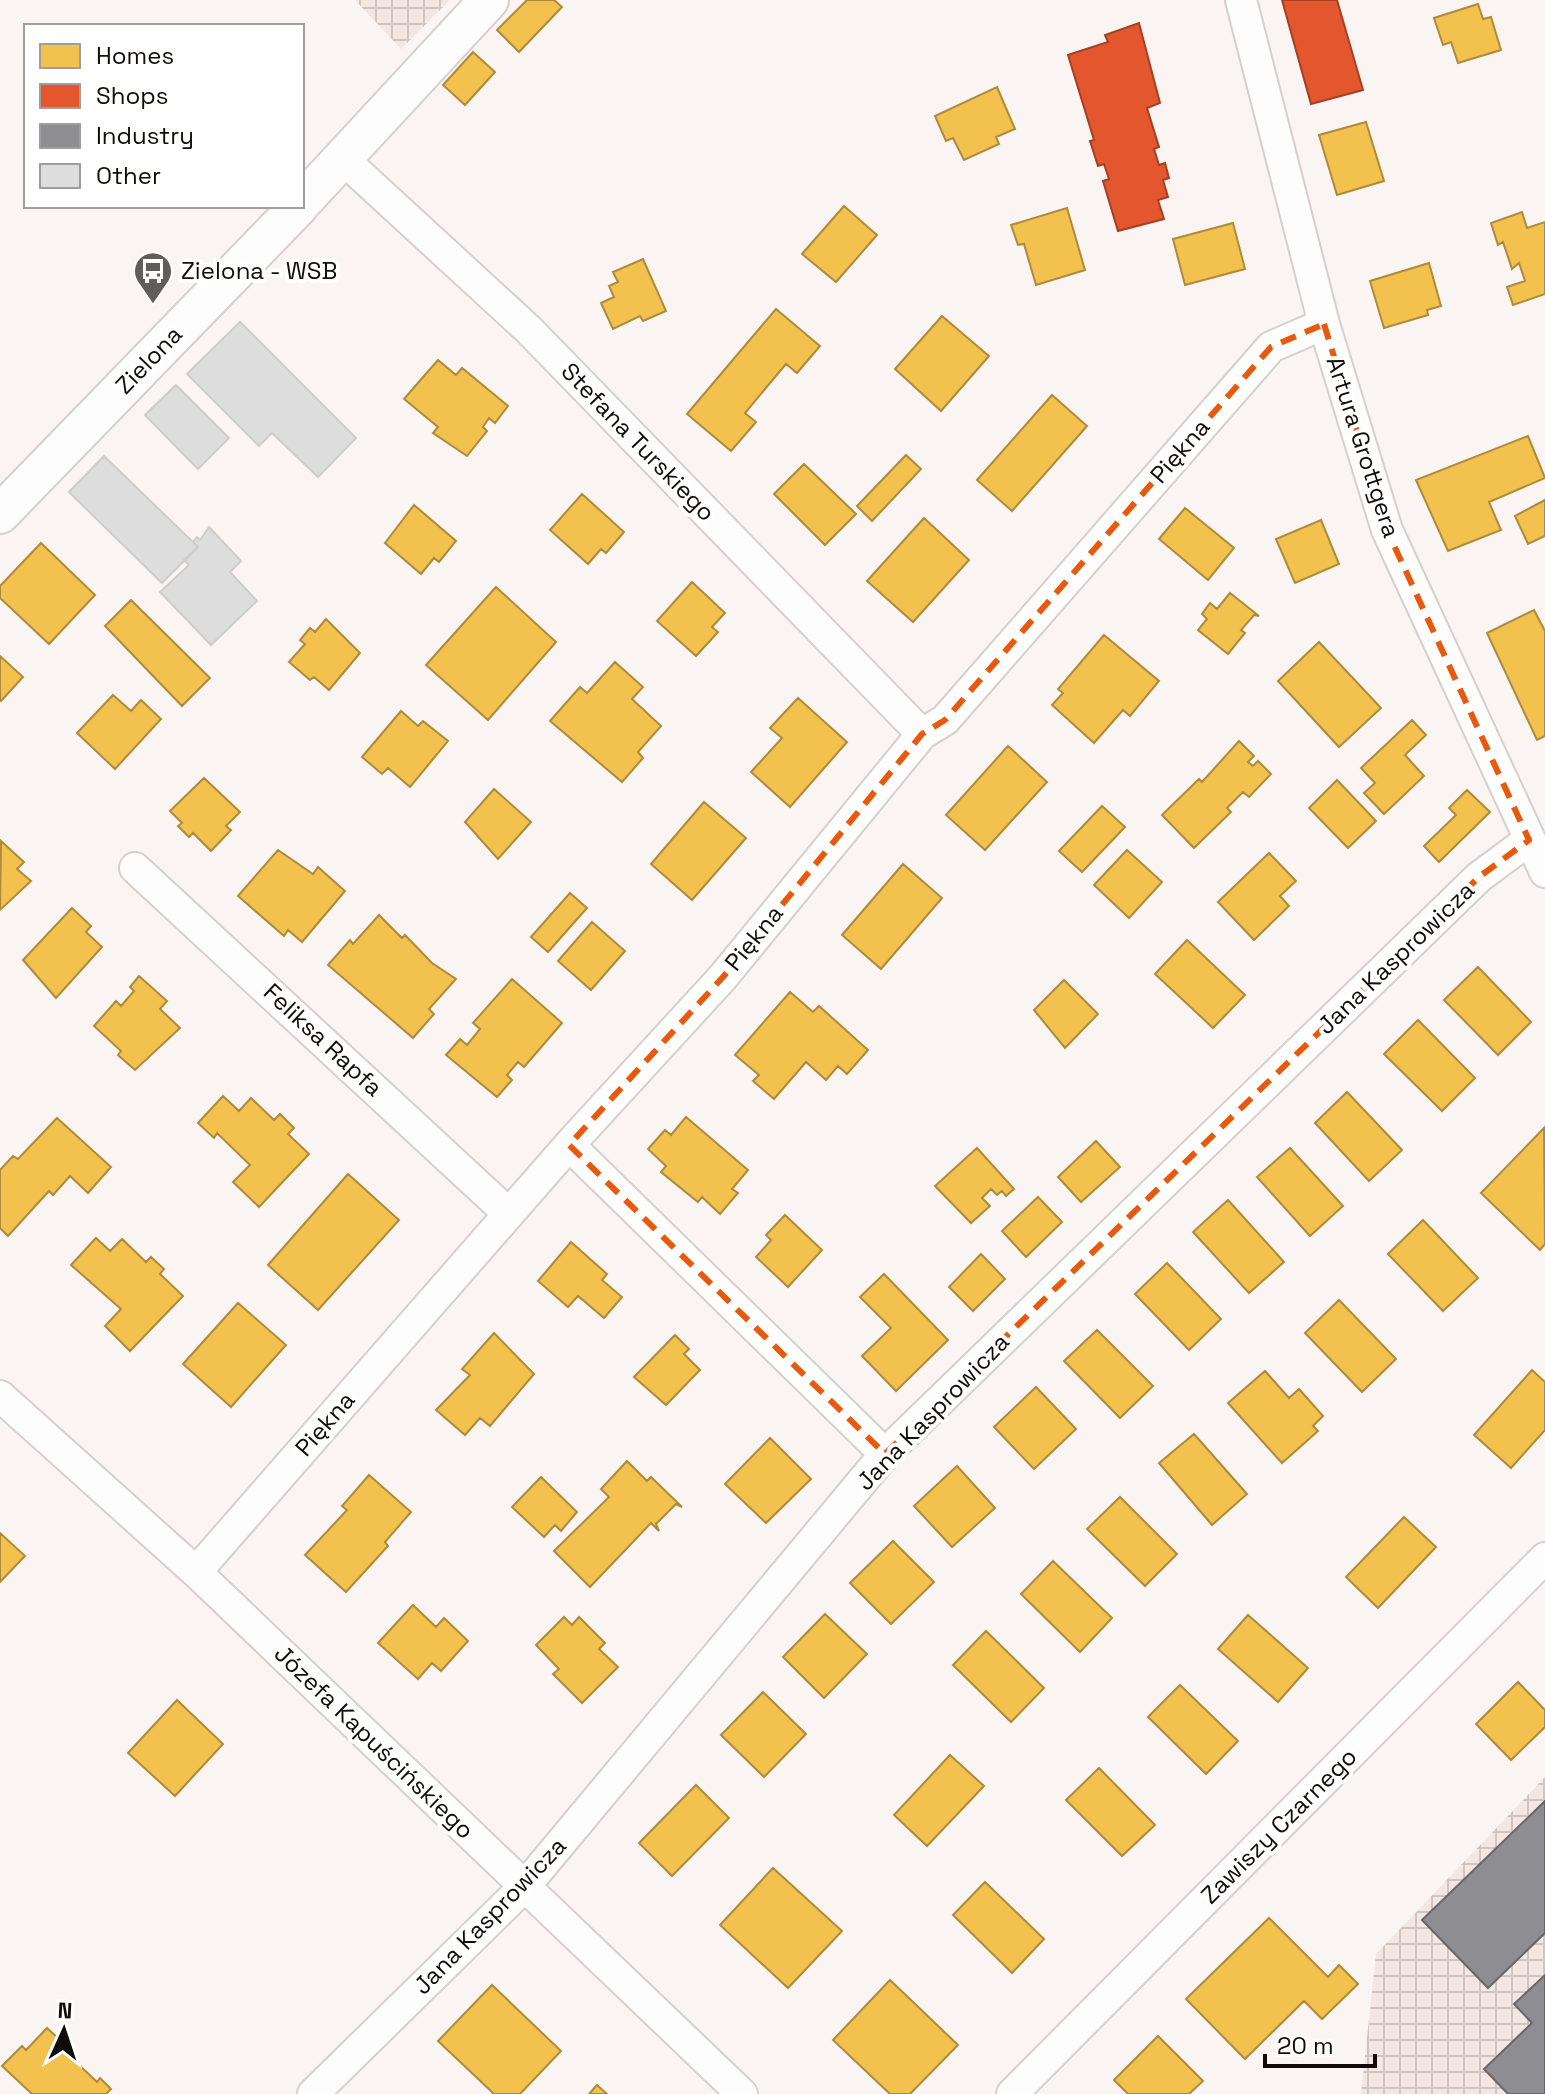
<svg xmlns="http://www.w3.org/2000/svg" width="1545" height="2094" viewBox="0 0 1545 2094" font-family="'Space Grotesk',sans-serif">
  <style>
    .industrial { fill: url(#industrial-grid) }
    .homes { fill: #f2c14e; stroke: #ae8b3a; stroke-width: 2 }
    .shops { fill: #e4572e; stroke: #a44023; stroke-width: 2 }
    .industry { fill: #8d8d92; stroke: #686669; stroke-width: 2 }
    .building { fill: #dedddd; stroke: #cdcdcc; stroke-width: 2 }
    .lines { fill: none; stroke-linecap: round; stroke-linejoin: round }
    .minor-casing { stroke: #d5d0ce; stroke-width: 34 }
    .tertiary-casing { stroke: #d5d0ce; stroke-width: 42 }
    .minor { stroke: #fefdfd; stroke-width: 30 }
    .tertiary { stroke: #fefdfd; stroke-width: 38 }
    .marked { fill: none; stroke: #e8590c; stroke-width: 6; stroke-dasharray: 16 10; stroke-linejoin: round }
    .labels { text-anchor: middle; stroke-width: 8; stroke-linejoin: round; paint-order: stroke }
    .poi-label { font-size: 24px; fill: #100c0a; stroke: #fff; text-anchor: start }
    .street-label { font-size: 24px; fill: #100c0a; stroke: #fff }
  </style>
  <defs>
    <pattern id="industrial-grid" width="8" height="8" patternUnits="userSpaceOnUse" patternTransform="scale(2)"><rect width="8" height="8" fill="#f4e7e2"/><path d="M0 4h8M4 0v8" fill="none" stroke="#d0c5c1"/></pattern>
  </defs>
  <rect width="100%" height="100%" fill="#faf4f2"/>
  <path class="industrial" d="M355,0H450L401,49Z
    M1545,1777V2094H1361L1376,1954Z"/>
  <path class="homes" d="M527,0H554L562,7L519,52L497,30Z
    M1478,4L1483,19L1491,17L1501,50L1458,63L1451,42L1443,45L1434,18Z
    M473,52L495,72L465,105L443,85Z
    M997,87L1015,129L996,137L999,144L964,160L953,138L946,141L935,116Z
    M1366,122L1384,181L1337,195L1319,135Z
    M844,206L877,235L836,282L802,254Z
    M1067,208L1085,270L1036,285L1024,244L1018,245L1011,225Z
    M1522,212L1527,228L1545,222V294L1513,305L1507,287L1525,281L1519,263L1512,269L1503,242L1498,245L1491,223Z
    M1233,223L1245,269L1185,285L1173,239Z
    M643,259L666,311L643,321L640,316L613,329L601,303L614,297L609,286L618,282L613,272Z
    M1429,263L1441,306L1427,310L1428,315L1384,328L1370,281Z
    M776,309L820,346L797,373L786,364L745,413L756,422L731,451L687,414Z
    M942,316L989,356L941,411L895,369Z
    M438,360L456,375L462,368L508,406L495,423L489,418L483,427L487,431L467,456L433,433L438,427L404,399Z
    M1052,395L1087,426L1012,511L977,480Z
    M1528,436L1545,478L1489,502L1501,530L1448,551L1416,480Z
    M906,455L921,469L872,521L857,506Z
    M804,464L856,514L825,545L774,494Z
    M582,494L624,532L606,553L601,549L588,564L550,530Z
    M1545,500V536L1528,544L1515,516Z
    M414,505L456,541L439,562L434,558L421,574L385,543Z
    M1185,508L1234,548L1208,580L1159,539Z
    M924,518L969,560L913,622L867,581Z
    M1321,520L1339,564L1295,583L1276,539Z
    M41,543L95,595L49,644L0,598V586Z
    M692,582L725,613L712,627L718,632L696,656L657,621Z
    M496,587L556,642L488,720L426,665Z
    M1230,593L1259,616L1254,615L1241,630L1245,633L1228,654L1198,630L1207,619L1202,614L1210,603L1217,609Z
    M131,600L210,678L182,706L105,626Z
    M1534,610L1545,631V736L1537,740L1487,633Z
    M326,619L360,653L329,690L314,677L310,680L289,662L305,644L300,640L310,628L315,632Z
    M1104,635L1159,681L1130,716L1123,710L1094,743L1052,705L1063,693L1058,689Z
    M1319,642L1381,708L1339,747L1278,681Z
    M0,656L23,677L1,701L0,700Z
    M615,662L643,687L632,699L661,726L638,752L643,758L622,782L550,721L580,687L587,693Z
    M113,695L131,711L141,700L161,719L115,769L77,733Z
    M798,698L847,742L790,807L751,772L782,738L770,728Z
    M401,711L418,726L423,721L448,741L410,787L388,768L382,774L362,757Z
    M1412,720L1426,735L1405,755L1424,776L1384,814L1364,793L1375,783L1361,768Z
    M1239,741L1254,756L1248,762L1253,766L1258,761L1271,774L1249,797L1243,792L1227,808L1231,812L1194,848L1162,815L1199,779L1202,782Z
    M1008,746L1047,782L985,850L946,815Z
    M204,778L240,812L226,826L231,830L211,851L193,833L189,837L178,826L182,823L170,811Z
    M1337,780L1376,821L1348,848L1309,808Z
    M494,789L531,822L498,859L465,822Z
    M1467,790L1490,812L1439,862L1424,846L1456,815L1449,808Z
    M704,802L746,838L692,900L651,864Z
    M1102,806L1125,827L1082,872L1059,851Z
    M1,841L24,862L17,869L31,881L0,910Z
    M278,850L313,874L318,867L345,891L302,942L288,930L284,936L238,896Z
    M1127,850L1162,882L1129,918L1094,885Z
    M1269,853L1296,881L1280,896L1289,906L1254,940L1218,902Z
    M903,864L942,898L881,969L842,935Z
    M570,893L587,908L548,952L531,937Z
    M72,908L91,926L86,932L102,947L56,998L23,960Z
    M379,915L402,938L405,935L432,963L456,979L429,1009L434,1014L413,1038L328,965L350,940L353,944Z
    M592,922L625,951L591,990L558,961Z
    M1187,940L1245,995L1213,1028L1155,974Z
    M1478,967L1531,1022L1498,1055L1444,1000Z
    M139,976L167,1001L160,1009L180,1028L135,1070L118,1055L121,1051L94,1026L116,1001L121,1006L134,991L130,987Z
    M512,979L562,1023L524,1067L518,1062L507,1075L512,1080L497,1097L446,1055L460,1039L467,1045L480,1029L473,1023Z
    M1064,980L1098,1014L1065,1048L1034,1010Z
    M790,992L813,1012L819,1006L868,1050L847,1074L838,1066L826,1080L806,1062L774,1099L753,1081L759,1075L735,1055Z
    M1418,1020L1475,1078L1442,1111L1384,1054Z
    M1347,1092L1402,1150L1369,1181L1315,1123Z
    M223,1096L239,1111L251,1098L274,1120L280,1114L294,1128L288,1134L309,1154L259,1207L233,1182L250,1165L217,1133L214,1138L198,1123Z
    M686,1117L748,1170L732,1189L738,1193L720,1214L702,1197L698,1202L661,1172L666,1166L648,1149L665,1130L671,1135Z
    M57,1118L111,1167L88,1193L70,1176L53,1195L49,1191L8,1236L0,1228V1170L13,1156L18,1159Z
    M1544,1128L1545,1244L1540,1250L1481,1193Z
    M1096,1141L1120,1167L1081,1202L1058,1177Z
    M977,1148L1014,1189L1006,1196L1002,1191L997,1195L991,1189L982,1198L990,1206L971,1223L935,1186Z
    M1290,1148L1343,1206L1310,1236L1257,1177Z
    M348,1174L399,1220L318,1310L268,1265Z
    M1038,1197L1062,1222L1026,1257L1002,1231Z
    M1228,1200L1284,1262L1249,1293L1193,1232Z
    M785,1215L822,1250L788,1287L756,1257L771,1240L766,1235Z
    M1423,1220L1478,1278L1443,1311L1388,1254Z
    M96,1238L110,1251L122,1239L146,1262L151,1257L164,1269L160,1274L183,1296L130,1351L105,1326L121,1309L71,1265Z
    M571,1242L607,1274L602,1280L622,1297L604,1318L578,1296L568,1307L538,1281Z
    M981,1254L1005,1279L973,1311L949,1287Z
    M1167,1263L1221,1319L1189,1350L1135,1294Z
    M884,1274L948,1340L896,1391L862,1356L891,1328L860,1297Z
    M1339,1300L1396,1359L1362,1392L1305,1333Z
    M238,1303L286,1345L231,1407L183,1364Z
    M1097,1330L1153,1386L1120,1418L1064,1361Z
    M494,1333L534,1374L490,1426L480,1418L465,1435L436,1410L470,1375L462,1369Z
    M675,1335L689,1349L684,1354L700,1370L666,1405L634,1377Z
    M1532,1370L1545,1382V1430L1511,1468L1474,1435Z
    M1265,1371L1289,1398L1299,1389L1323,1416L1313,1426L1318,1431L1282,1463L1228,1403Z
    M1036,1387L1076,1429L1034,1469L994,1427Z
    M1194,1434L1247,1494L1212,1525L1159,1463Z
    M770,1438L811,1479L766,1523L725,1484Z
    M627,1461L647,1481L651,1477L682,1507L676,1504L656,1524L659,1531L651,1523L590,1587L554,1551L609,1497L601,1489Z
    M957,1466L995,1508L952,1547L914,1506Z
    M369,1475L411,1512L385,1542L388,1546L346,1592L305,1555L347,1510L342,1506Z
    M541,1477L577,1512L561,1531L555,1525L544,1537L512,1507Z
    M1120,1497L1177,1554L1145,1586L1087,1529Z
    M1404,1517L1436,1547L1378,1608L1346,1577Z
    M0,1533L25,1556L0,1582Z
    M893,1541L934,1582L891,1624L850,1583Z
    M1053,1561L1112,1618L1080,1652L1021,1594Z
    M413,1605L436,1627L444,1618L468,1641L441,1671L432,1663L418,1679L378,1643Z
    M825,1614L867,1654L824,1698L783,1657Z
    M1248,1615L1308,1668L1278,1702L1218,1649Z
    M564,1617L572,1625L579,1617L605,1643L599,1649L618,1667L582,1703L553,1674L559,1669L536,1645Z
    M986,1631L1044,1688L1011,1722L953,1665Z
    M1518,1682L1545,1710V1727L1511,1760L1476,1724Z
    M1180,1685L1238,1741L1206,1774L1148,1717Z
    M763,1692L806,1734L764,1777L721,1735Z
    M177,1700L223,1744L175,1796L128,1753Z
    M950,1755L984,1786L927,1846L894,1815Z
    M1099,1768L1155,1825L1122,1856L1066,1800Z
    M696,1785L729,1818L672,1876L639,1843Z
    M773,1868L842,1931L788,1988L720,1925Z
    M985,1882L1044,1939L1012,1973L953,1915Z
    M1269,1918L1328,1977L1339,1965L1358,1984L1322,2019L1304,2001L1245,2059L1186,1999Z
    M890,1980L958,2045L910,2094H890L833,2040Z
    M492,1985L561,2051L520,2094H494L438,2041Z
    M47,2028L60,2040L56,2043L97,2082L100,2078L111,2089L106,2094H32L2,2066L22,2046L26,2050Z
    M1158,2036L1203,2081L1189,2094H1128L1114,2080Z
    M597,2085L607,2094H589Z"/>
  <path class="shops" d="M1282,0H1337L1363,90L1311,104Z
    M1139,23L1160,103L1147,108L1159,147L1154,149L1159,165L1165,163L1169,178L1163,180L1168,197L1158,200L1164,219L1118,231L1103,181L1109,179L1104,164L1098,166L1090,141L1094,140L1068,55L1108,42L1105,35Z"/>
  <path class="industry" d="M1545,1801V1933L1488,1988L1422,1920Z
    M1545,1975V2094H1508L1484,2069L1532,2023L1514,2004Z"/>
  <path class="building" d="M240,322L356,438L318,477L272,433L259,446L187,374Z
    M176,385L229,438L198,469L145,415Z
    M104,456L198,547L162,583L69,492Z
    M209,527L241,561L230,572L257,601L211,645L160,592L189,565L184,560L198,547L193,542L197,537L200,540Z"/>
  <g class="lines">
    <g class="minor-casing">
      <path id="minor" d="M1241,0L1324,324L1387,530L1545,872
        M343,159L529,330L922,734
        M135,868L509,1214
        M569,1145L885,1454
        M0,1396L196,1572L742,2094
        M196,1572L569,1145L723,977L922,734L945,720L1271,347L1324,324
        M313,2094L525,1886L885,1454L1479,877L1529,840
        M1012,2094L1545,1558"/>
    </g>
    <g class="tertiary-casing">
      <path id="tertiary" d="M302,202L489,0
        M0,514L299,206"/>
    </g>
    <use href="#minor" class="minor"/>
    <use href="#tertiary" class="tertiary"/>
  </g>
  <path class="marked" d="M1324,324L1387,530L1529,840L1479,877L885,1454L569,1145L723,977L922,734L945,720L1271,347Z"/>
  <defs>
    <g id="bus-pin" transform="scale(2)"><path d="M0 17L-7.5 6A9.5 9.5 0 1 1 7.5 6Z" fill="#625d5b" stroke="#fff"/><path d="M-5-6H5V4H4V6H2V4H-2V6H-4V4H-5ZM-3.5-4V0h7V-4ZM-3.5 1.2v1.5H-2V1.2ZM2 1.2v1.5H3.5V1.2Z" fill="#fff"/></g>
  </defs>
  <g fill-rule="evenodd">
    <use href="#bus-pin" x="153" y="271"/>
  </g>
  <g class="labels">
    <g class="poi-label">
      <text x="181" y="279">Zielona - WSB</text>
    </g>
    <g class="street-label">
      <text transform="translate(149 360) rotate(-46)" y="8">Zielona</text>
      <text transform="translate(638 442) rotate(46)" y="8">Stefana Turskiego</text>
      <text transform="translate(1363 447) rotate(72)" y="8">Artura Grottgera</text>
      <text transform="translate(1180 451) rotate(-49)" y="8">Piękna</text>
      <text transform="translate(754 938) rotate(-51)" y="8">Piękna</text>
      <text transform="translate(1396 958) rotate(-44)" y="8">Jana Kasprowicza</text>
      <text transform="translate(323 1040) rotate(43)" y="8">Feliksa Rapfa</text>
      <text transform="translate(933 1412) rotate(-46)" y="8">Jana Kasprowicza</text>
      <text transform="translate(325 1424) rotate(-49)" y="8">Piękna</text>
      <text transform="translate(374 1742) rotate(44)" y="8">Józefa Kapuścińskiego</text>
      <text transform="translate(1279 1826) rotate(-45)" y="8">Zawiszy Czarnego</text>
      <text transform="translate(490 1916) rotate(-46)" y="8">Jana Kasprowicza</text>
    </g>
  </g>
  <rect x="24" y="24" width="280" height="184" fill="#ffffff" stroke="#9f9e9d" stroke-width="2"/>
  <rect x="40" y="44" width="40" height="24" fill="#f2c14e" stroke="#9f9e9d" stroke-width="2"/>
  <text x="96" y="64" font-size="24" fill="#100c0a">Homes</text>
  <rect x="40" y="84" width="40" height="24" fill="#e4572e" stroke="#9f9e9d" stroke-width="2"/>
  <text x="96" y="104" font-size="24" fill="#100c0a">Shops</text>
  <rect x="40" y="124" width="40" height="24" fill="#8d8d92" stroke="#9f9e9d" stroke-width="2"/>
  <text x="96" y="144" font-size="24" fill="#100c0a">Industry</text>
  <rect x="40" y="164" width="40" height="24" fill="#dedddd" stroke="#9f9e9d" stroke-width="2"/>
  <text x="96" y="184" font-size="24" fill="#100c0a">Other</text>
  <g transform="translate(64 2030) rotate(3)" stroke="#ffffff" stroke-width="6" paint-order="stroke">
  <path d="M0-6L14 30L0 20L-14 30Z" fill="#100c0a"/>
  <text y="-12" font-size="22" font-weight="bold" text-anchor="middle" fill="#100c0a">N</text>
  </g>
  <path d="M1265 2054v12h110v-12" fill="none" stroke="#100c0a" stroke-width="4"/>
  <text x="1277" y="2054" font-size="24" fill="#100c0a" stroke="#ffffff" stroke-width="6" paint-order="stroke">20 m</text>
</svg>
